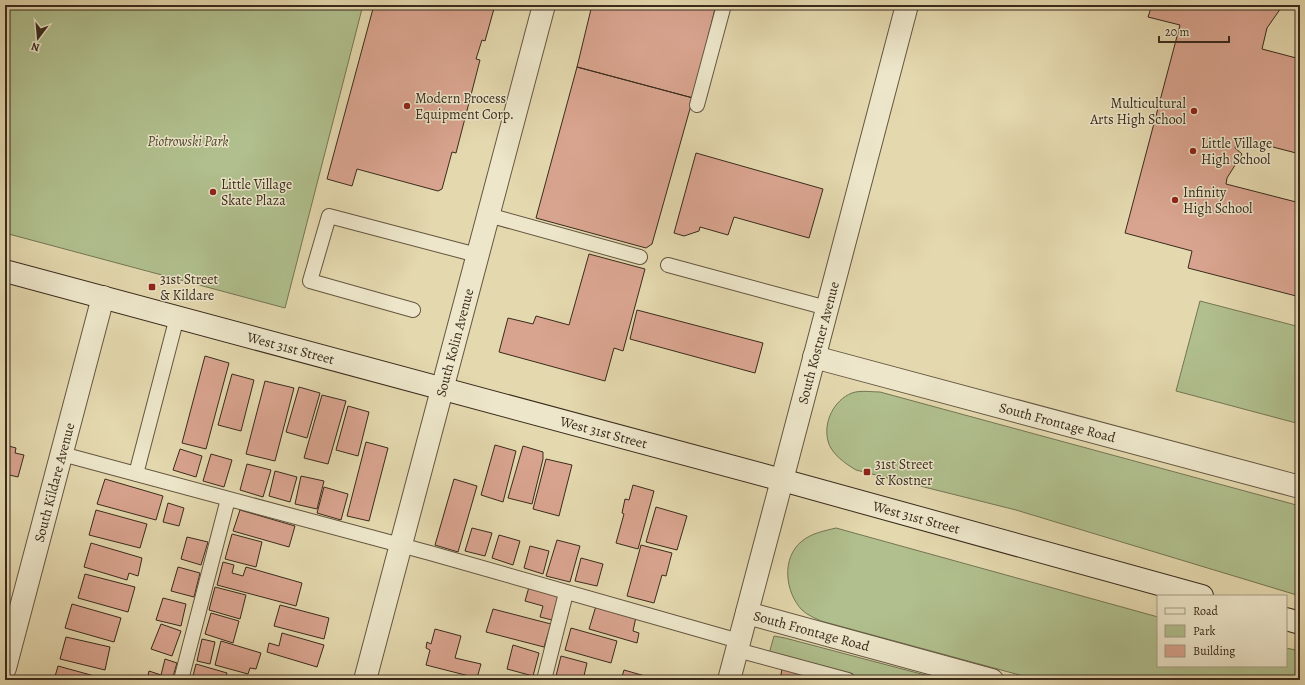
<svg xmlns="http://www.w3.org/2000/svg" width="1305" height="685" viewBox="0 0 1305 685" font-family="Alegreya,serif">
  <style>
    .green { fill: #b0bf8d; stroke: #747554 }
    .building { fill: #d9a48f; stroke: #392b1c }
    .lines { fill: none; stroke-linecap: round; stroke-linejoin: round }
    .service-casing { stroke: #645640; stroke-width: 16 }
    .minor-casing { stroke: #645640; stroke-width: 24 }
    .tertiary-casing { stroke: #645640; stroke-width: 24 }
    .secondary-casing { stroke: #392b1c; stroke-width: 24 }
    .service { stroke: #ede6ca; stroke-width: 14 }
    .minor { stroke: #ede6ca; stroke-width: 22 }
    .tertiary { stroke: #ede6ca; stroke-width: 22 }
    .secondary { stroke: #ede6ca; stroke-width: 22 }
    .poi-dot { fill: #8f2418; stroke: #ede6ca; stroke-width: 1.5 }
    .labels { text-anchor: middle; stroke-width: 3; stroke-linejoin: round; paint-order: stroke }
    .poi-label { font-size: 14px; fill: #392b1c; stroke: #ede6ca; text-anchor: start }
    .park-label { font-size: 14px; font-style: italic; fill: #514933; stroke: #ede6ca }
    .street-label { font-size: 14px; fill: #392b1c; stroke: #ede6ca }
  </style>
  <rect width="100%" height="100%" fill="#e4d8ae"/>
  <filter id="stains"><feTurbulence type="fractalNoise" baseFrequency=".005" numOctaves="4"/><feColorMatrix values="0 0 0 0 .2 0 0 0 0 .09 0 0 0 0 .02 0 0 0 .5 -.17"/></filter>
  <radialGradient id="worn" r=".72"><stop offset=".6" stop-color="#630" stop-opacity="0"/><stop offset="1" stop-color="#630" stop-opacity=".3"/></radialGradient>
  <path class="green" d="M5,5H363L285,308L5,233Z
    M1200,301L1300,327V424L1176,391Z
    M880,392L1300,506V596L1016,510L856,470C846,464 831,454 828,441C823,422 834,400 852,393C860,390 872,392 880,392Z
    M836,528L1158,617V666H1286V648L1300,651V680H1038L821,621C815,618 807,615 802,610C785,592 781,558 802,541C812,533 824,531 836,528Z
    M774,636L785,638L944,680H866L769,654Z"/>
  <path class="building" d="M374,5H495L485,41L482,40L476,59L480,60L456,153L452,152L442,189L438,191L357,169L352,186L327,179Z
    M592,5H716L693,98L577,67Z
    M1152,5H1283L1267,28L1262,49L1300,59V154L1238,138L1235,148L1242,154L1227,178L1226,184L1300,203V297L1188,268L1192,251L1125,233L1180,25L1148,17Z
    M577,67L693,98L652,244L646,248L536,218Z
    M696,153L823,189L809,238L734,217L728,235L700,227L699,231L684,236L674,233Z
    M589,254L645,269L623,351L614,348L605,381L499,352L508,318L533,324L536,316L569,325Z
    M637,310L763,343L755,373L630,339Z
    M205,356L229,363L206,449L182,443Z
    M232,374L254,380L241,431L218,425Z
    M265,381L294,388L275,461L246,454Z
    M299,387L320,393L307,438L286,432Z
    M322,395L346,401L328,464L304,458Z
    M348,406L369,412L358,456L336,450Z
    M366,442L388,448L369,521L347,516Z
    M5,445L16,448L15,453L24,455L18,477L5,474Z
    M495,445L516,451L503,502L481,495Z
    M523,446L543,452V459L532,504L508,498Z
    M180,449L202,456L196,477L173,470Z
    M211,454L232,460L224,487L203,481Z
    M546,459L572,465L559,516L533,509Z
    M247,464L271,470L263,497L240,490Z
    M275,471L297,477L290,502L269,496Z
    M301,476L324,481L317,509L295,504Z
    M105,479L163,496L156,520L97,504Z
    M454,479L477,486L458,552L435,545Z
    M633,485L654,491L638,549L616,543L624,514L622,513L625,499L629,500Z
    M324,487L348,494L341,520L317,513Z
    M168,503L184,508L179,526L163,522Z
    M656,507L687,516L677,550L646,542Z
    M96,510L147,524L140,548L89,535Z
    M240,510L295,526L289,547L233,531Z
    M472,528L492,533L485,556L465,551Z
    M232,534L262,542L256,567L225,559Z
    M499,535L520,541L513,565L492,558Z
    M187,537L208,542L201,565L181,559Z
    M557,540L580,546L570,582L546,576Z
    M91,543L142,558L138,576L129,573L127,580L84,567Z
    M641,545L672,553L666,576L662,575L654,603L627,596Z
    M530,546L549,551L543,574L524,568Z
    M581,558L603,564L597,586L575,581Z
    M223,562L234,565L232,573L243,576L246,567L302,583L296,606L217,585Z
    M178,567L200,573L194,597L171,591Z
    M85,574L135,587L128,612L78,598Z
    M215,587L246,595L240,619L209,610Z
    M529,587L559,596L552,620L540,617L543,606L525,601Z
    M163,598L186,604L181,626L156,620Z
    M72,604L121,618L114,642L65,628Z
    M280,605L329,618L324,639L274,626Z
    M596,606L636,617L633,631L639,633L637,643L589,629Z
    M493,609L551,624L544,647L486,632Z
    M211,613L239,621L233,643L205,634Z
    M161,624L181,631L172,656L151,649Z
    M571,628L617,641L611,663L565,650Z
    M435,629L461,636L455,658L481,664L477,678L426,665L430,650L426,648L427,642L431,644Z
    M282,633L324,645L317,667L267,652L269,643L279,646Z
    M66,637L110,647L105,670L60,659Z
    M202,639L215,642L210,664L197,661Z
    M221,641L261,653L256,669L250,668L248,674L215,665Z
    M513,645L539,653L533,676L507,669Z
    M561,656L587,663L583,680H555Z
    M165,659L177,663L172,680H147L149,671L161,675Z
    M196,664L227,673L225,680H192Z
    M58,666L109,680H54Z
    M782,669L822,680H780Z
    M624,670L659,680H621Z"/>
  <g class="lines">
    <g class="service-casing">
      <path id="service" d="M697,105L724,5
        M488,215L640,257
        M668,265L827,308
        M413,310L310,281L329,216L477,255
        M62,454L430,553L739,641
        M136,474L177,317
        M737,650L848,680
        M181,680L228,499
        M544,680L566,593"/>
    </g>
    <g class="minor-casing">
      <g id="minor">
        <path id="s1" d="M814,357L1300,487"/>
        <path id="s2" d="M782,480L907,5"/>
        <path id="s3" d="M747,613L992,680"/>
        <path id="s4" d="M5,668L103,297"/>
        <path id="s5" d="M365,680L544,5"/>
      </g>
    </g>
    <g class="tertiary-casing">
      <path id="tertiary" d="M729,680L782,480"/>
    </g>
    <g class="secondary-casing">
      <g id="secondary">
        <path id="s6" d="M5,271L782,480L1202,596"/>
        <path d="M1286,619L1300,623"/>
      </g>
    </g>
    <use href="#service" class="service"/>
    <use href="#minor" class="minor"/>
    <use href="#tertiary" class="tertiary"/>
    <use href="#secondary" class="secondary"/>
  </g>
  <g class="poi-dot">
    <circle cx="407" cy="106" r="4"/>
    <circle cx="1194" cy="111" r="4"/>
    <circle cx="1193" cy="151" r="4"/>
    <circle cx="213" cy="192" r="4"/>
    <circle cx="1175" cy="200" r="4"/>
    <rect x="148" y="283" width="8" height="8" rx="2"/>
    <rect x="863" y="468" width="8" height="8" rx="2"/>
  </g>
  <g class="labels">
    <g class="poi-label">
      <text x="415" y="103">Modern Process<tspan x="415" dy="16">Equipment Corp.</tspan></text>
      <text x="1186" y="108" text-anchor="end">Multicultural<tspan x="1186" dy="16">Arts High School</tspan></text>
      <text x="1201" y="148">Little Village<tspan x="1201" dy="16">High School</tspan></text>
      <text x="221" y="189">Little Village<tspan x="221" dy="16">Skate Plaza</tspan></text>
      <text x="1183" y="197">Infinity<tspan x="1183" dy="16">High School</tspan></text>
      <text x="160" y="284">31st Street<tspan x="160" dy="16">&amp; Kildare</tspan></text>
      <text x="875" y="469">31st Street<tspan x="875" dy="16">&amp; Kostner</tspan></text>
    </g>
    <g class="park-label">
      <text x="188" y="146">Piotrowski Park</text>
    </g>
    <g class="street-label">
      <text dy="5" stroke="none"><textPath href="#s5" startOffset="349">South Kolin Avenue</textPath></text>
      <text dy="5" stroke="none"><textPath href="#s2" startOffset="142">South Kostner Avenue</textPath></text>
      <text dy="5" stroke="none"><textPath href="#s6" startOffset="296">West 31st Street</textPath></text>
      <text dy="5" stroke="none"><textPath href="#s1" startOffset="252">South Frontage Road</textPath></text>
      <text dy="5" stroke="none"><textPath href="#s6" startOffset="620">West 31st Street</textPath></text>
      <text dy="5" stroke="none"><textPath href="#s4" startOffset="192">South Kildare Avenue</textPath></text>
      <text dy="5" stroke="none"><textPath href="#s6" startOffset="944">West 31st Street</textPath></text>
      <text dy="5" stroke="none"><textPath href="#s3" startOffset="67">South Frontage Road</textPath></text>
    </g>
  </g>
  <rect width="1305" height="685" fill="none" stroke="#e4d8ae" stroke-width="20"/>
  <rect x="6" y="6" width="1293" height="673" fill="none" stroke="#392b1c" stroke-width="2"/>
  <rect x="10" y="10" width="1285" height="665" fill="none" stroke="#392b1c"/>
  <rect x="1157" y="595" width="130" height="72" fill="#ede6ca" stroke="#a59b84"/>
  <rect x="1165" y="608" width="20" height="6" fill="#ede6ca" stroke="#a59b84"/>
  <text x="1193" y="615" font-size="12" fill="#392b1c">Road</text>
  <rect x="1165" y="625" width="20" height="12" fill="#b0bf8d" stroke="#a59b84"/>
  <text x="1193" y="635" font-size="12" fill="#392b1c">Park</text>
  <rect x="1165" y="645" width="20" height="12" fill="#d9a48f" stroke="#a59b84"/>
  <text x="1193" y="655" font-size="12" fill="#392b1c">Building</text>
  <g transform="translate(38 38) rotate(196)" stroke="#ede6ca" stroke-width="3" paint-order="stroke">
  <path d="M0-3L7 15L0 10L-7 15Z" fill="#392b1c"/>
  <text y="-6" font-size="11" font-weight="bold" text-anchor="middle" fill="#392b1c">N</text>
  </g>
  <path d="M1159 36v6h70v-6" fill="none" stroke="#392b1c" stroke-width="2"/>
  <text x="1165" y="36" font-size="12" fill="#392b1c" stroke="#ede6ca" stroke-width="3" paint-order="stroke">20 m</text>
  <rect width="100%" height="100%" filter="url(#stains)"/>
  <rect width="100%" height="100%" fill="url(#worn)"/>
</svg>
